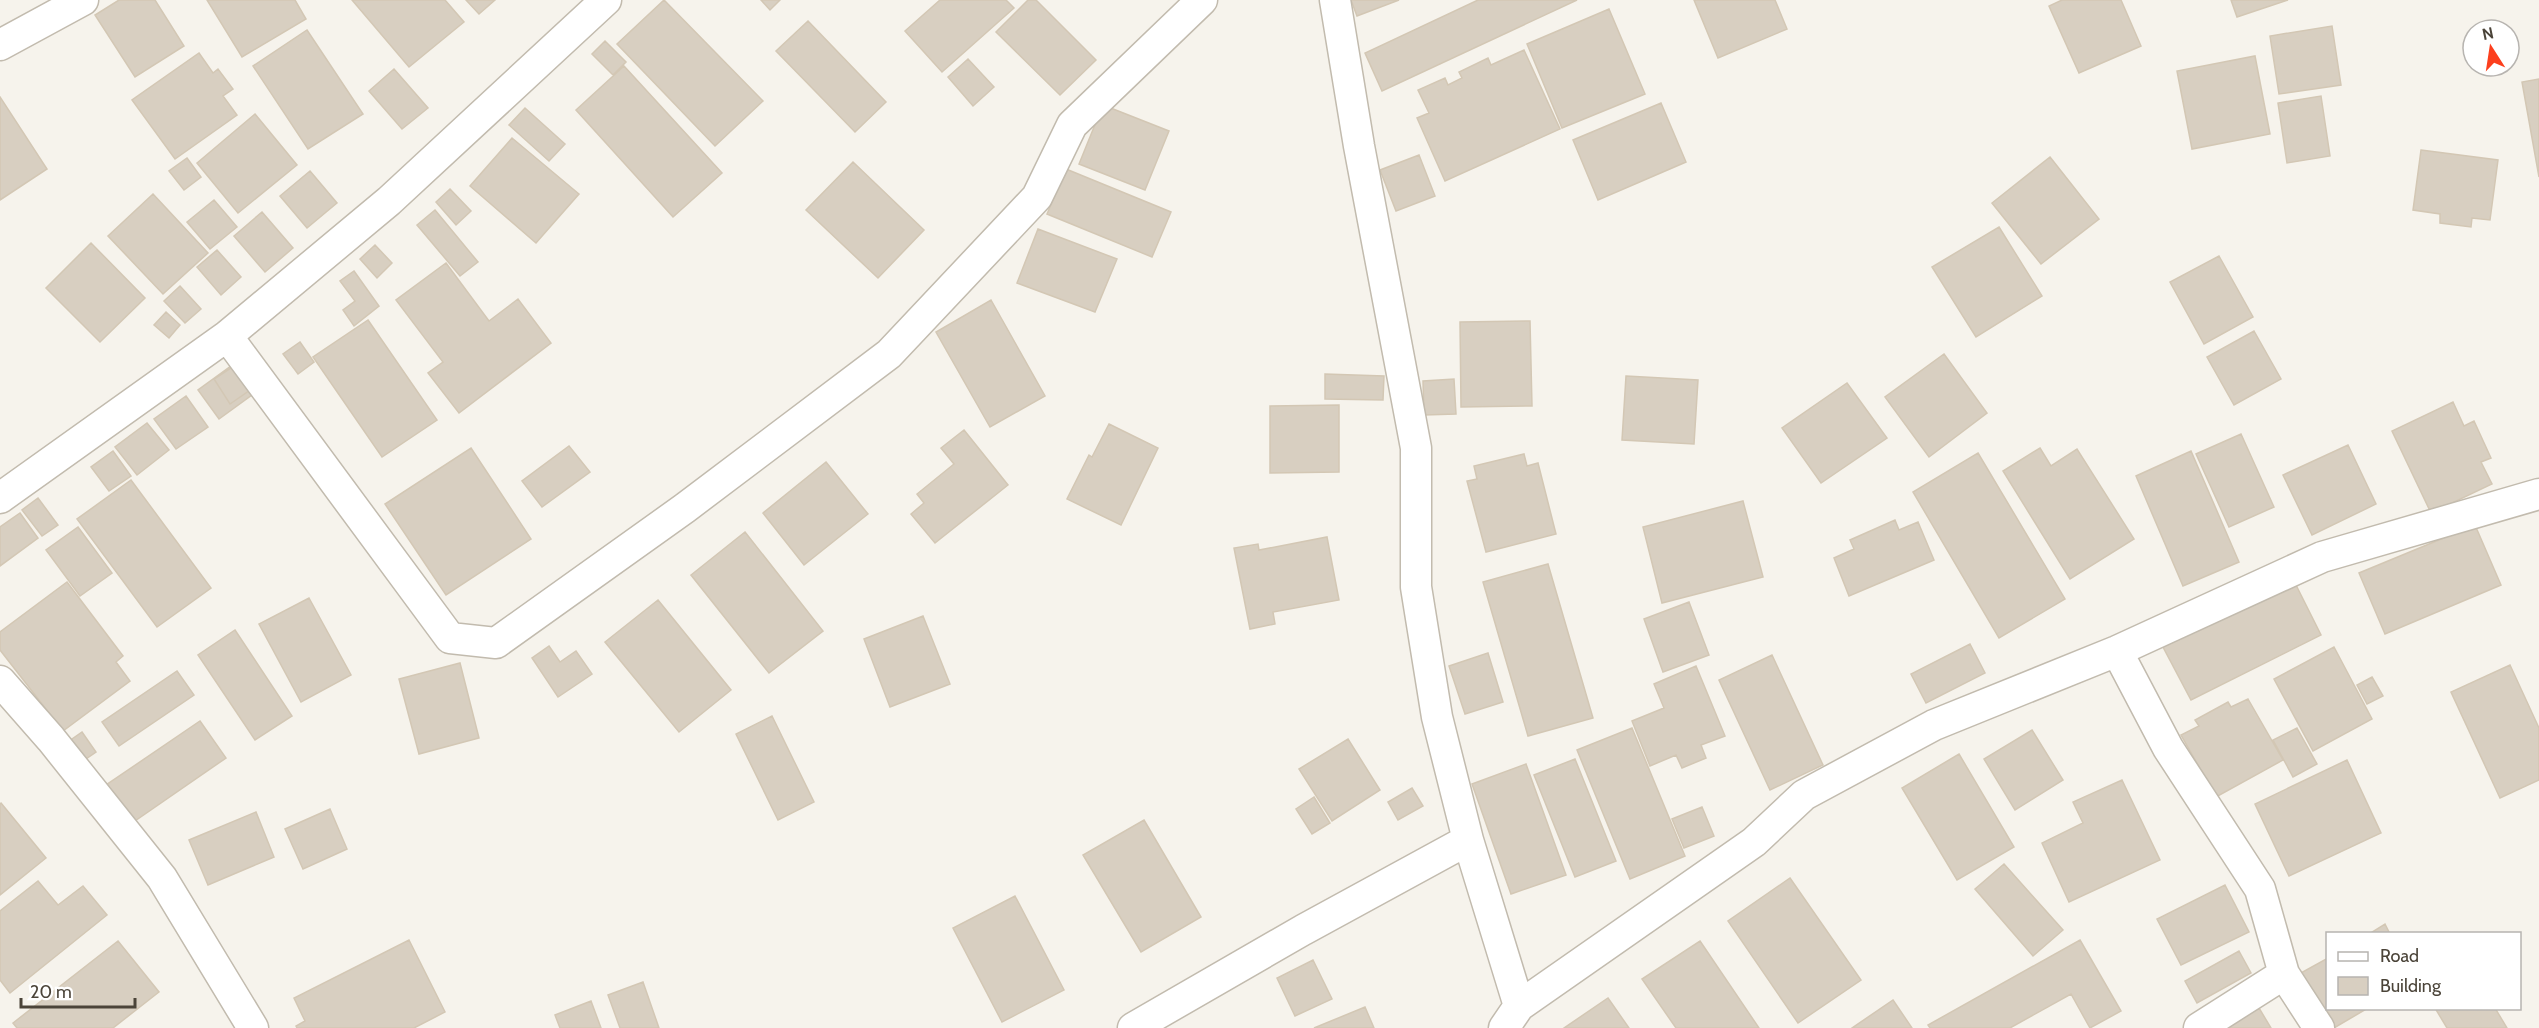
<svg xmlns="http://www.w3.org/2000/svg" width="2539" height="1028" viewBox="0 0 2539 1028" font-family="Cabin,sans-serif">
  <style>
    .building { fill: #d8cfc1; stroke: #d3c7b4; stroke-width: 1.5 }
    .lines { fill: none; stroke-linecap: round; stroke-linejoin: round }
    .minor-casing { stroke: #c2bbae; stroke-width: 33 }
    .minor { stroke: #fff; stroke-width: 30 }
  </style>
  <rect width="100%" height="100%" fill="#f6f3ec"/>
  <path class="building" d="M119,0H155L184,46L135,77L95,15Z
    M207,0H295L306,19L242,57Z
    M352,0H445L464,22L409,67Z
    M466,0H495L479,14Z
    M664,0L763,101L715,146L617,44Z
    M761,0H780L770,10Z
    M940,0H1006L1014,8L942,72L905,31Z
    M1028,0H1036L1096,60L1060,95L996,32Z
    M1351,0H1399L1357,16Z
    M1478,0H1577L1382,91L1365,53Z
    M1694,0H1775L1787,29L1718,58Z
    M2062,0H2121L2141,46L2079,73L2049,6Z
    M2231,0H2288L2237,17Z
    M1609,9L1645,94L1562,128L1527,44Z
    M808,21L886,102L855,132L776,51Z
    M2332,26L2341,85L2279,94L2270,36Z
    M307,30L363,114L308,149L253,66Z
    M605,41L626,62L613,75L592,54Z
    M1524,50L1560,129L1445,181L1417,118L1429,113L1418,90L1445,78L1448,85L1462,78L1459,72L1488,58L1491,65Z
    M199,53L213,73L218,69L233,89L223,96L237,115L175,159L132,100Z
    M2255,56L2270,134L2192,149L2177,71Z
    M968,59L994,87L973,106L948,77Z
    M624,66L722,173L673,217L576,110Z
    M394,69L428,108L402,129L369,91Z
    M2539,79V177L2522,82Z
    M2321,96L2330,156L2287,163L2278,103Z
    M0,97L47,169L0,200Z
    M1661,103L1686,162L1598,200L1573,140Z
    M1103,105L1169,131L1145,190L1079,164Z
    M525,108L565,144L549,161L509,125Z
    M255,114L297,165L238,213L197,163Z
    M512,138L579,194L536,243L470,186Z
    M2421,150L2498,160L2490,220L2472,218L2471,227L2440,223V214L2413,210Z
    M1419,155L1435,196L1396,211L1380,170Z
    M2050,157L2099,219L2041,264L1992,203Z
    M187,158L201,177L184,190L169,171Z
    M853,162L924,230L878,278L806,210Z
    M1066,169L1171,212L1152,257L1047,214Z
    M310,171L337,203L307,228L280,196Z
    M450,189L471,211L456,225L436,202Z
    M153,194L208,253L163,294L108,236Z
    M214,200L237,227L210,249L187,222Z
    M435,210L478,262L460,276L417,225Z
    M262,212L293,248L265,272L234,236Z
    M1999,227L2042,296L1976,337L1932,267Z
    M1038,229L1117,259L1095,312L1017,283Z
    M91,243L145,298L100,342L46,288Z
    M375,245L392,263L377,278L360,259Z
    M217,250L241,277L221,295L197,267Z
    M2219,256L2253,317L2204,344L2170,282Z
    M446,263L489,321L518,299L551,343L459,413L428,373L443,362L396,300Z
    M354,271L379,306L354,326L343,310L355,301L340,281Z
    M180,286L201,309L185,323L164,301Z
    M991,300L1045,396L990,427L936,332Z
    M166,312L180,325L169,338L154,325Z
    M368,320L437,420L382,457L313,357Z
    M1530,321L1532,406L1461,407L1460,322Z
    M2254,331L2281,379L2234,405L2207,357Z
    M300,342L314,362L298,374L283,354Z
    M1944,354L1987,413L1929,457L1885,397Z
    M235,363L256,392L219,419L198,390Z
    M237,364L253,388L230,404L214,379Z
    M1325,374L1384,376L1383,400L1325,399Z
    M1626,376L1698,380L1694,444L1622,440Z
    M1454,379L1456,414L1424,415L1423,381Z
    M1847,383L1887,438L1821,483L1782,428Z
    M186,396L208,427L176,449L154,419Z
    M2453,402L2464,426L2474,421L2491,458L2481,462L2492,484L2431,513L2392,431Z
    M1339,405V472L1270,473V406Z
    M147,423L169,450L137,475L115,447Z
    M1109,424L1158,448L1121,525L1067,499L1089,455L1092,457Z
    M964,430L1008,485L935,543L911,514L924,503L917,494L954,464L941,448Z
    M2241,434L2274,507L2229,527L2196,454Z
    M2348,445L2376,504L2312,535L2283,475Z
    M569,446L590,472L542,507L522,481Z
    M471,448L531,539L446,595L385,504Z
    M2040,448L2051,466L2077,449L2134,539L2070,579L2003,471Z
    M113,451L131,476L109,491L91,467Z
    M2191,451L2239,562L2183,586L2136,476Z
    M1978,453L2065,599L1999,638L1913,492Z
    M1524,454L1527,466L1538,463L1556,534L1486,552L1467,481L1477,479L1474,466Z
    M826,462L868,514L804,565L763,513Z
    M131,480L211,588L157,627L77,519Z
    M38,498L58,525L42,536L22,510Z
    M1743,501L1763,577L1662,603L1643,527Z
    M20,513L38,538L0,566V527Z
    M1895,520L1899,530L1918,522L1934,560L1849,596L1834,558L1854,549L1850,540Z
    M2475,525L2501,585L2385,634L2359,573Z
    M78,527L112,573L80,596L46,550Z
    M745,532L823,631L769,673L691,575Z
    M1327,537L1339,600L1273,612L1275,624L1250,629L1234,548L1258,544L1259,550Z
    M1548,564L1593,718L1528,736L1483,582Z
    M2294,581L2321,635L2191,700L2163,647Z
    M67,582L123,656L116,662L130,681L63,731L0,650V632Z
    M309,598L351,675L301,702L259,624Z
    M658,600L731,690L679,732L605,642Z
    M1689,602L1709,655L1663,672L1644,619Z
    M923,616L950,684L890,707L864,639Z
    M235,630L292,716L255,740L198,655Z
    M1970,644L1985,673L1926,703L1911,674Z
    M549,646L560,662L576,651L592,674L558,697L532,658Z
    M2334,647L2372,719L2313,751L2274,679Z
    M1488,653L1503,702L1465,714L1449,666Z
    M1772,655L1823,765L1770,790L1719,680Z
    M460,663L479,738L419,754L399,679Z
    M2510,665L2539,728V780L2500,798L2451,692Z
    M1696,666L1725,736L1701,745L1706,758L1682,768L1676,755L1650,766L1632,721L1664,708L1654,684Z
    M177,671L194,695L119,746L102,722Z
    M2372,677L2383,696L2367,704L2357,685Z
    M2248,699L2283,760L2216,797L2181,735L2199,726L2195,720L2228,702L2231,707Z
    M772,716L814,802L778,820L736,734Z
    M200,721L226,758L132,823L106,785Z
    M1632,728L1685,856L1630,879L1577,750Z
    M2297,728L2317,764L2293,777L2273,740Z
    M2032,730L2063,780L2015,810L1984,759Z
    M82,732L96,752L80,763L65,744Z
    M1348,739L1380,790L1332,821L1299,769Z
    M1959,754L2014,847L1957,880L1902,788Z
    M1575,759L1616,861L1575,877L1534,775Z
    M2347,760L2381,833L2289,876L2255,804Z
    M1526,764L1566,875L1511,894L1472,784Z
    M2122,780L2160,860L2069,902L2042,843L2083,823L2073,802Z
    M1412,788L1423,806L1398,820L1388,802Z
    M1314,797L1330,823L1312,834L1296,809Z
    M1,803L46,858L0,895V804Z
    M1702,807L1714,836L1684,848L1672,819Z
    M330,809L347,849L303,869L285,829Z
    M256,812L274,857L208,885L189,840Z
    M1144,820L1201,917L1141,952L1083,855Z
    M2004,864L2063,930L2033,956L1975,889Z
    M1790,878L1861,980L1798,1023L1728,921Z
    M38,881L58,905L83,886L107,915L10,993L0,980V911Z
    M2225,885L2249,932L2181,965L2157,919Z
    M1015,896L1064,990L1002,1022L953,928Z
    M2385,924L2390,934H2369Z
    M409,940L445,1012L414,1028H297L296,1026L305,1021L294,998Z
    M2080,940L2121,1011L2090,1028L2071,994L2010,1028H1930L1928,1025Z
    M118,941L159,992L113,1028H17L13,1023Z
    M1700,941L1759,1028H1676L1642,979Z
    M2239,951L2251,973L2197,1003L2185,981Z
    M2328,958V1008H2368L2334,1028H2331L2299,974Z
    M1313,960L1332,999L1295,1016L1277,978Z
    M643,982L659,1028H620L608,995Z
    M1608,998L1629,1028H1564Z
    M1893,1000L1912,1028H1852Z
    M591,1001L601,1028H560L555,1015Z
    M1365,1007L1374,1028H1314Z
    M2259,1008L2271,1028H2226Z
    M2435,1008H2495L2507,1028H2447Z"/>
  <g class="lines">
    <g class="minor-casing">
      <path id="minor" d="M1335,0L1359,146L1416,448V587L1437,717L1468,840L1519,1006
        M0,45L83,0
        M227,336L450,638L496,643L685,508L889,354L1037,197L1072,125L1202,0
        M0,498L227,336L389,201L606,0
        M2117,651L2168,748L2260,889L2284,974L2319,1028
        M0,681L51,739L162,878L253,1028
        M1133,1028L1303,930L1468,840
        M1504,1028L1519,1006L1754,842L1804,795L1934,725L2117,651L2322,557L2539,494
        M2199,1028L2284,974"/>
    </g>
    <use href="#minor" class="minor"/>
  </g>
  <rect x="2326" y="932" width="195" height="78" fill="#ffffff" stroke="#b7b4b0" stroke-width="1.5"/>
  <rect x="2338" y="952" width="30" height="9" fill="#ffffff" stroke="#b7b4b0" stroke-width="1.5"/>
  <text x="2380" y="962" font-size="18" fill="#4b4439">Road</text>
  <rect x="2338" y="977" width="30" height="18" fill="#d8cfc1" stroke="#b7b4b0" stroke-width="1.5"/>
  <text x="2380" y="992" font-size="18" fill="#4b4439">Building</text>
  <g transform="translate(2491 48) rotate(348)"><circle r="28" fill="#ffffff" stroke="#b7b4b0" stroke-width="1.5"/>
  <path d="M0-4.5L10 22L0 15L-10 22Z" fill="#fc3f1d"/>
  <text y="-9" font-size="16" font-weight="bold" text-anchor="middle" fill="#4b4439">N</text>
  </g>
  <path d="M21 998v9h114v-9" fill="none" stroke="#4b4439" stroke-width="3"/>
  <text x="30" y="998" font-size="18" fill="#4b4439" stroke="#ffffff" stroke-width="4.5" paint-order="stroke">20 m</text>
</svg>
